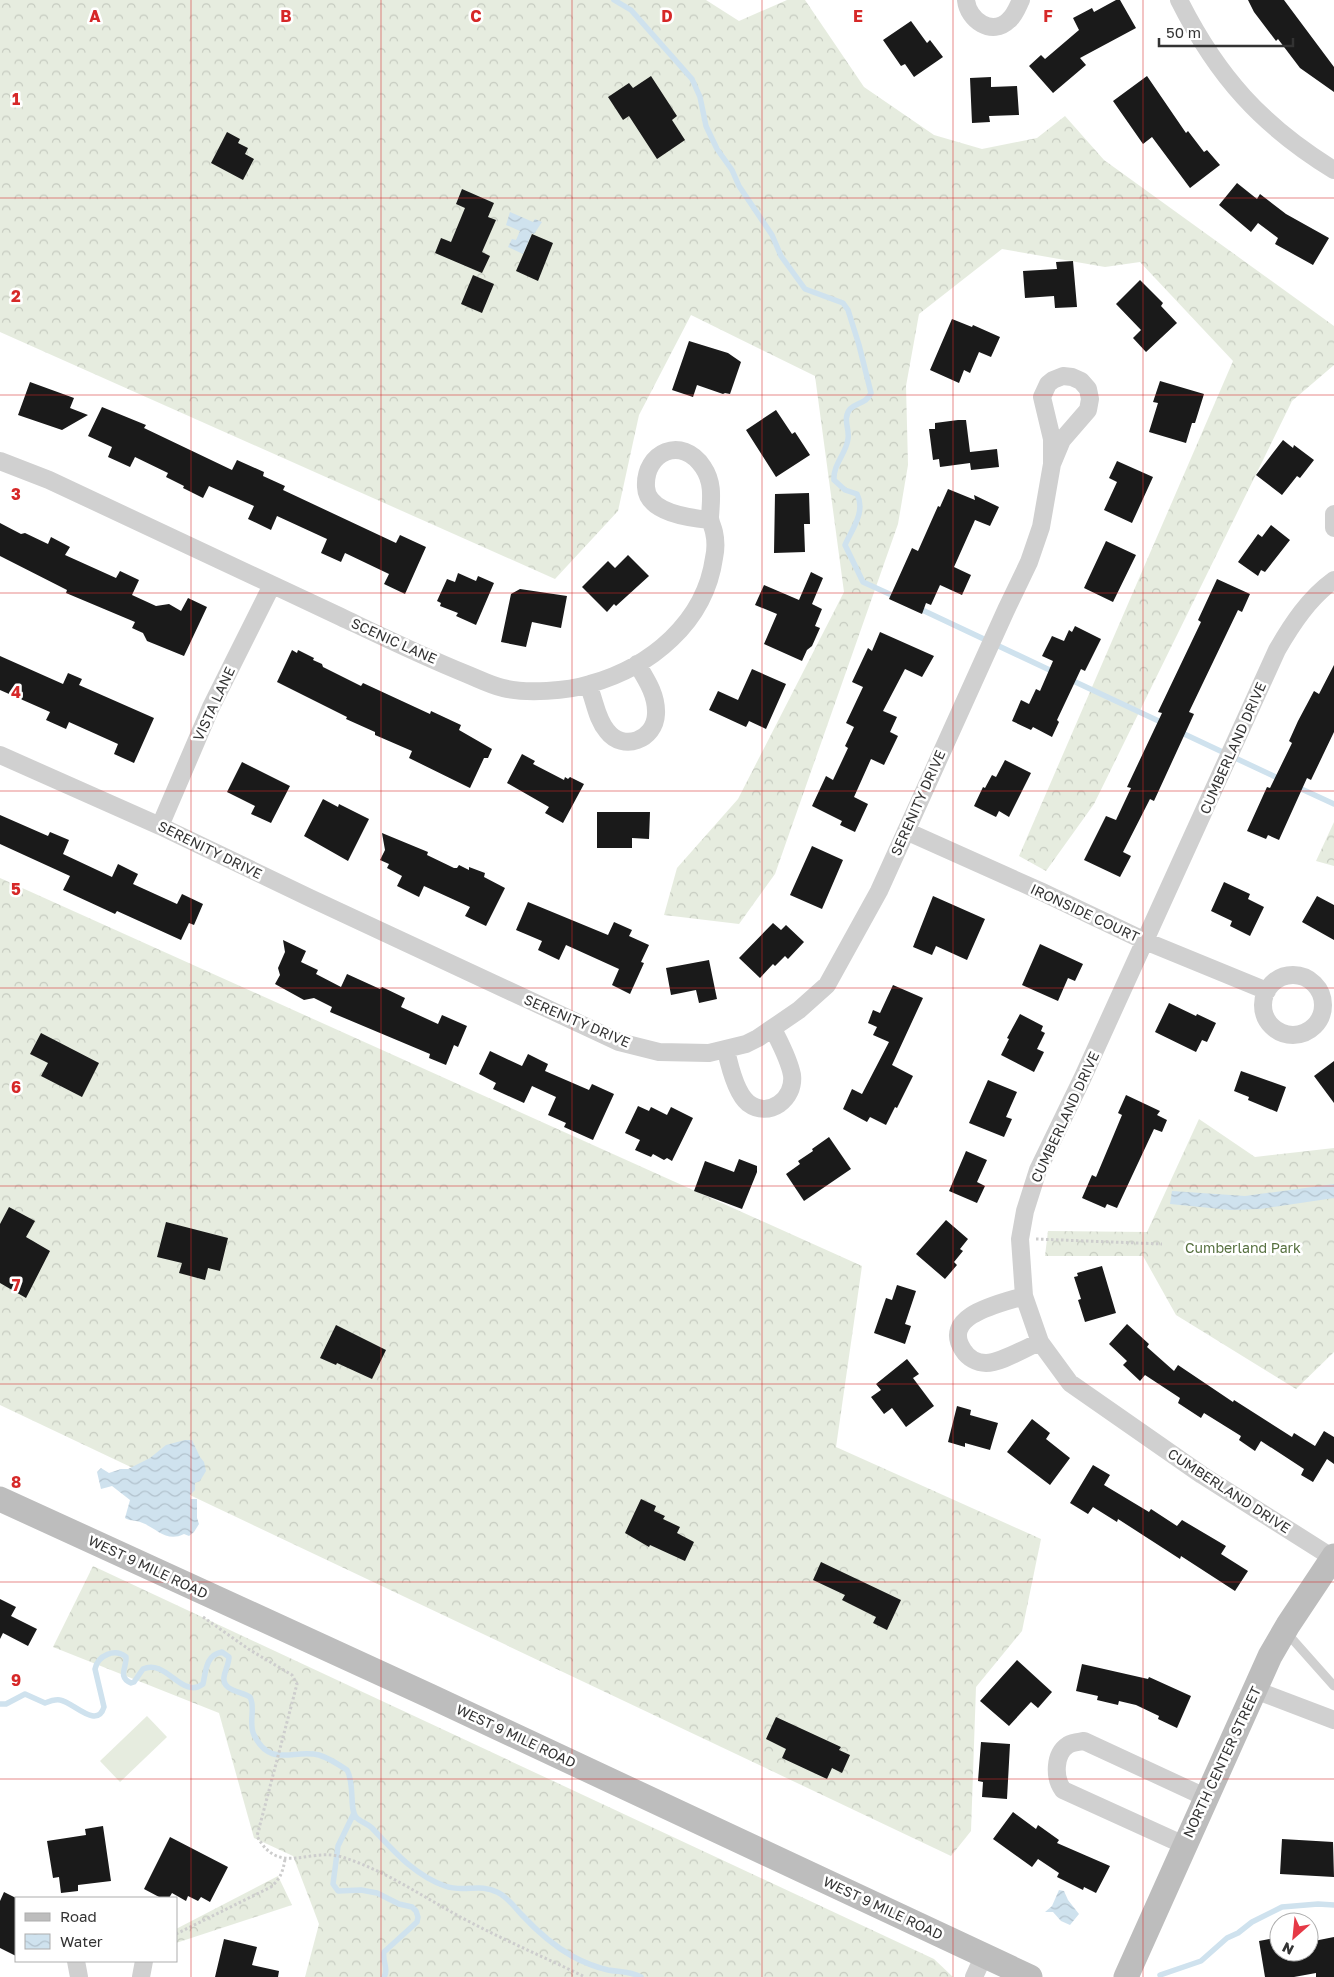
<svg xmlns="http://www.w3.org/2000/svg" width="1334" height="1977" viewBox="0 0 1334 1977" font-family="'Golos Text',sans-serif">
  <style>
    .forest { fill: url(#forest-crowns) }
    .pitch { fill: #e6ecdf }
    .water { fill: url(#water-waves) }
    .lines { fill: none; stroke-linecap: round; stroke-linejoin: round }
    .stream { stroke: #cfe2ee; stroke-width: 5.5 }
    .building { fill: #1a1a1a }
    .path { stroke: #cdcdcd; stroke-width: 3; stroke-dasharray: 2.5 2.5; stroke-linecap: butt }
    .lane { stroke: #d0d0d0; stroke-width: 9 }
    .street { stroke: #d0d0d0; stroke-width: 18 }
    .secondary { stroke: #bdbdbd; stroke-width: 25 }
    .grid { fill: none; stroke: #d62828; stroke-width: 1; stroke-opacity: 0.55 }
    .labels { text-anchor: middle; stroke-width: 5; stroke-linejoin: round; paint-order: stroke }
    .street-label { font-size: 14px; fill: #333; stroke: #fff }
    .park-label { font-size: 14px; fill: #56703f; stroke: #fff }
    .grid-label { font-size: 16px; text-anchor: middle; font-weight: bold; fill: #d62828; stroke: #fff; stroke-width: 5; stroke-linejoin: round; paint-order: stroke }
  </style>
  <defs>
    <pattern id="forest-crowns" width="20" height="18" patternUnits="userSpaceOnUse" patternTransform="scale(1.25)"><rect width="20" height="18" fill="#e6ecdf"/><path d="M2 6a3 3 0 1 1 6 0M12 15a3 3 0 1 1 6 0" fill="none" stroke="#c6cbc0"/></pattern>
    <pattern id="water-waves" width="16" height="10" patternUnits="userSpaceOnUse" patternTransform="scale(1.25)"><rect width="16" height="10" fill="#cfe2ee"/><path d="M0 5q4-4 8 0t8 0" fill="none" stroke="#b2c2cd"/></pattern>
  </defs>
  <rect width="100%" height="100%" fill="#fff"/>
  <path class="forest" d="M0,0H706L739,21L787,0H805L864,87L934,135L982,149L1037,138L1065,116L1104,160L1334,326V365L1292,401L1094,804L1046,871L1019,856L1233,361L1140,262L1105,267L1002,249L919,314L906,386L908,465L898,524L775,874L739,924L664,915L677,868L738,799L844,592L815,376L691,315L639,415L618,511L555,579L0,332Z
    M1334,822V866L1316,861Z
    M0,878L862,1266L836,1447L1041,1539L1022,1631L976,1687L971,1831L951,1856L0,1405Z
    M1199,1119L1255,1157L1334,1148V1352L1296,1389L1176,1315L1143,1256H1045L1048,1231L1147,1232Z
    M93,1566L934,1959L953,1977H305L319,1924L293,1856L254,1838L219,1713L53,1647Z
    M278,1876L292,1905L176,1943V1929Z"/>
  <path class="pitch" d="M147,1716L167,1737L120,1782L100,1761Z"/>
  <path class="water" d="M510,212L533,222L535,219L542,222L534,234L532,233L523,254L508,247L512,239L516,240L520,231L506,225Z
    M1334,1184V1198L1260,1209L1231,1210L1170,1204L1172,1191L1245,1196Z
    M185,1440H192L200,1457L204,1462L206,1471L200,1481L195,1483V1490L190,1495L191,1499H197V1518L199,1524L194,1532L189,1536L184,1534C164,1544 154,1524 136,1521C132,1520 130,1521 125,1518L130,1500L112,1486L101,1489L97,1472L101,1468L109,1473L121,1469H128L150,1458L166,1445Z
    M1059,1890L1064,1891L1068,1900L1079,1914L1070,1925L1061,1921L1053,1912H1045L1052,1906Z"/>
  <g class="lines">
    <path class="stream" d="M614,0L631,10L692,79L700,97L706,126L717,149L732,170L739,186L772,235L781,256L805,289L843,303L848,310L859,345L871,393C866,404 857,402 850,409C842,419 850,429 848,439C846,454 833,464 834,480L845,490L857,494C866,512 852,529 845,545L863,582L896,597
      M918,608L1056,673
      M1069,679L1165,724
      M1180,732L1282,780
      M1295,786L1334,804
      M0,1704H6L25,1694L45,1703C50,1701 55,1699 60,1700C73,1702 97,1730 104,1707L95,1669C98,1655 115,1648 126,1657C127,1667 117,1677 131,1683L134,1682L143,1669C166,1658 182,1700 203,1684C206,1670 206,1655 222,1652L229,1657C229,1664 225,1670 224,1677C222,1691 241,1691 250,1697C256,1708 248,1723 254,1735C270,1768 293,1749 319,1755C329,1758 338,1764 347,1770C355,1784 349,1809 356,1817C360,1822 367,1823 372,1828C394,1851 414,1875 445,1886C463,1893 480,1883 497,1892C508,1897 514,1907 522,1915C536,1930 554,1946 572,1956C583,1962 595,1967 608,1970C619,1972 630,1971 641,1977
      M354,1813L338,1846L333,1884L338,1891L361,1890L377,1893L399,1904L412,1907L416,1911L418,1917L417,1922L384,1952C382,1961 389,1969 384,1977
      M1160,1975L1201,1961L1227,1938L1238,1933L1252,1922L1282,1907L1318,1904L1334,1905"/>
  </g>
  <path class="building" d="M1116,0H1120L1136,28L1080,58L1086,65L1053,93L1029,66L1041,55L1045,59L1079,30L1073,18L1092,8L1094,12Z
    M1248,0H1284L1334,67V92L1300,68L1278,39L1276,41L1254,12Z
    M911,21L927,43L930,40L943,57L914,77L905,64L901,66L883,40Z
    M651,76L677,116L672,120L685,140L657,159L629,116L623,120L608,97L629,83L633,88Z
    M1147,76L1186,133L1188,131L1204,152L1207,150L1220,165L1190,188L1152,137L1143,144L1113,101Z
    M991,77V87L1017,86L1019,115L989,116L990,122L972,123L970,78Z
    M227,132L240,139L238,143L248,148L245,154L254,159L243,180L211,163Z
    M1237,183L1257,199L1260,194L1286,214L1329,238L1313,265L1275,244L1278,238L1258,223L1251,232L1219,205Z
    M462,189L494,203L488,217L496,220L482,252L490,256L482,273L435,253L441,238L451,242L465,208L456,204Z
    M532,234L553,243L538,281L516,271Z
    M1073,261L1077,307L1055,308L1054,296L1025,298L1023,271L1057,269L1056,262Z
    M473,275L494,284L482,313L461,304Z
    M1140,280L1163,303L1161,306L1177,323L1146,352L1133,338L1141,330L1116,304Z
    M952,319L972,327L973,325L1000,337L991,357L979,352L970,373L964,370L959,383L930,370Z
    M689,341L728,353L741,362L730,394L725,393L723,394L697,385L693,397L672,390Z
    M1160,381L1204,394L1195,423H1192L1186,443L1149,432L1158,403L1153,402Z
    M30,382L74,398L70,408L88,415L62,430L18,415Z
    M102,407L146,425L144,428L232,470L237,460L264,472L263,476L285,486L283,490L396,543L400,535L426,547L405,594L384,584L389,574L345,553L341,562L321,553L327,539L277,516L271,530L248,519L254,506L209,486L203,498L183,488L184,486L166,477L168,473L135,457L130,467L108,457L112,447L88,436Z
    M776,410L792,434L795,432L810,455L776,477L746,430Z
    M958,420H966L970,452L997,449L999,467L971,470L970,463L940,467L939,459L933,460L929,429H935V423Z
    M1283,440L1293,448L1294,445L1314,460L1300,478L1297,476L1282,495L1256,475Z
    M1117,461L1153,477L1132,523L1104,510L1117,482L1109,478Z
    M948,489L975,500L974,495L999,507L990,526L975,520L954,567L971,575L962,595L940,585L931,605L926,603L922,614L889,599L912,548L918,551L938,506L940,507Z
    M809,493L810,524H804L805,552L774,553L775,494Z
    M0,523L21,534L25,533L48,544L51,537L70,547L65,555L116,578L120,571L139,580L132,595L156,606L169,604L181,611L188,598L207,607L184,656L147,641L143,633L132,628L135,622L66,593L67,590L0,556Z
    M1271,525L1290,540L1265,572L1261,570L1258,576L1238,562L1258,534L1262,537Z
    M1106,541L1136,555L1113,602L1084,588Z
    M628,555L649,576L616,606L614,604L607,612L582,587L608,561L615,568Z
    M811,572L823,578L812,604L822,609L815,626L820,628L812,646L807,650L802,661L764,644L777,614L755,605L764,585L799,600Z
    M458,573L476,581L478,576L494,583L476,625L456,616L458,613L440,606L441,603L437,601L447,579L455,582Z
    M1217,579L1250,594L1242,612L1238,610L1189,712L1194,714L1154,801L1150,799L1123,852L1131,856L1120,877L1084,860L1106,816L1116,820L1131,788L1127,787L1162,713L1158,712L1201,622L1198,620Z
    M520,589L567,596L561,628L532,622L526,647L501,642L511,594Z
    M1075,626L1101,639L1085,671L1081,669L1057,720L1059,722L1052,737L1033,727L1031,730L1012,721L1021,700L1029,704L1036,689L1040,691L1053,661L1042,656L1052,636L1064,641L1069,630L1072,632Z
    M880,632L934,656L922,677L905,669L883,711L897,717L890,732L898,736L884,765L871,759L854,797L868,804L855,832L840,825L842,821L812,806L826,776L833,780L848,748L845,746L854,727L846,723L863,687L852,682L868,648L872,651Z
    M292,650L297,653L298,650L314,658L313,660L322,664L323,667L361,686L363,683L430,714L431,711L461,725L459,730L492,749L488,758H484L470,788L409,758L412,751L375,735V732L346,719L347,717L277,682Z
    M0,656L63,684L68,673L82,679L79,685L154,718L134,763L114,754L118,744L69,722L66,729L46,720L50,712L0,690Z
    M1334,665V732L1311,780L1307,778L1279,840L1268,835L1266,839L1247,831L1267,787L1270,788L1292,743L1289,741L1298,721L1314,691L1319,694Z
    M752,669L786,684L766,729L749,721L746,727L709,710L718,691L738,700Z
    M522,754L535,761L533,764L564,780L565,777L568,779L570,777L584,784L563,823L545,813L549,807L507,783Z
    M1005,760L1031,773L1009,817L999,811L996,817L974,806L983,787L985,788L992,775L996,777Z
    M242,762L290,786L271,823L251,814L255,806L227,792Z
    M323,799L338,807L339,804L369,819L348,861L304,836Z
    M597,812H650L649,839L632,838V848H597Z
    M0,815L48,836L50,832L69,840L63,854L112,877L118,864L138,874L133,884L177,904L182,894L203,904L194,925L189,923L181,940L117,911L115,914L63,890L70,876L0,844Z
    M382,833L428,852L427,855L454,868H457L459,865L469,870V867L485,873L484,877L505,888L486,926L465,916L470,907L424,886L419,897L397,886L402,876L387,868L389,864L380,860L385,850Z
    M812,846L843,860L822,909L790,895Z
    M1224,882L1250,894L1248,899L1264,907L1250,936L1230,926L1232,921L1211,911Z
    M933,896L985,919L967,960L936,946L932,955L913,947Z
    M1317,896L1334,905V940L1302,922Z
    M528,902L608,935L614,922L632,930L629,936L649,945L641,962L644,963L630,994L612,985L619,969L566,945L559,960L538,950L542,941L516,930Z
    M773,923L781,930L786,925L804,942L788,959L785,956L775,966L773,964L760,978L739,958Z
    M283,940L306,951L301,962L318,970L316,974L341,987L347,974L380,989L382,987L405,998L401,1007L438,1024L442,1015L467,1026L458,1047L454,1045L446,1065L429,1058L430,1054L330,1012L332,1007L314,998L304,1000L275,984L280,975L278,968L285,952Z
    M1040,944L1083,964L1075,981L1068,978L1058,1001L1022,985Z
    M709,960L717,999L699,1003L696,990L671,995L666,968Z
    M893,985L923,998L892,1065L913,1076L897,1108L895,1107L886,1125L870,1117L867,1122L843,1109L852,1089L862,1094L889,1042L873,1035L877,1027L868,1023L873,1010L880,1013Z
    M1169,1003L1196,1016L1197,1014L1216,1023L1207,1042L1202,1040L1196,1052L1155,1032Z
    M1020,1014L1043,1026L1041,1031L1045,1033L1037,1049L1044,1052L1034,1072L1001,1055L1009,1039L1007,1038Z
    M41,1033L99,1063L82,1097L41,1076L48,1063L30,1054Z
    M490,1051L522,1066L528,1054L548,1064L545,1071L589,1090L592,1084L614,1094L593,1140L564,1127L566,1123L548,1115L556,1097L532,1086L524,1103L493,1089L496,1083L479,1074Z
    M1334,1061V1103L1314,1076Z
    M1241,1071L1286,1087L1277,1112L1248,1100L1249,1097L1234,1091Z
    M988,1080L1017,1092L1006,1117L1012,1119L1004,1137L969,1123Z
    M1126,1095L1160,1111L1157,1115L1167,1120L1162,1132L1154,1129L1117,1208L1107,1204L1105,1208L1082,1198L1092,1175L1096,1177L1112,1139L1122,1115L1118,1113Z
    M638,1106L649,1111L651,1107L667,1115L671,1107L693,1118L672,1161L667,1158L664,1160L653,1154L651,1157L635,1150L640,1140L625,1133Z
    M829,1137L851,1169L804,1201L786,1174L800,1164L798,1161L813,1151L812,1149Z
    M966,1151L987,1160L977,1182L985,1186L977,1203L949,1191Z
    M739,1159L757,1166V1172L742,1209L694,1191L705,1161L734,1172Z
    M9,1207L35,1221L26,1237L50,1251L26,1298L0,1283V1224Z
    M946,1220L968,1239L960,1249L963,1251L954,1262L957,1265L945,1279L916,1254Z
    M166,1222L228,1238L220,1271L208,1268L205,1280L179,1273L182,1263L157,1257Z
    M1102,1266L1116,1313L1085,1322L1078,1300L1081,1299L1074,1277L1078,1276L1077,1273Z
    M897,1285L916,1291L905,1324L911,1326L905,1344L874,1333L886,1298L892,1300Z
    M1127,1324L1149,1344L1147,1347L1174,1371L1178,1365L1233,1402L1234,1400L1292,1437L1294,1433L1315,1446L1324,1431L1334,1437V1464L1327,1459L1313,1482L1301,1475L1304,1469L1261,1441L1255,1451L1239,1440L1241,1436L1204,1413L1201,1418L1178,1403L1180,1398L1145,1375L1140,1381L1123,1365L1127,1361L1109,1344Z
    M336,1325L386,1350L372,1379L337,1363L336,1365L320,1358Z
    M907,1359L919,1374L913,1378L934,1406L906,1427L892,1408L884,1414L871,1397L881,1390L876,1384Z
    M957,1406L971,1410L970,1415L998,1423L990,1450L965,1443V1447L948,1442Z
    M1032,1419L1050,1433L1046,1439L1070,1458L1050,1485L1007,1452Z
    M1093,1465L1110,1475L1104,1485L1149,1512L1151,1509L1177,1526L1182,1520L1226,1546L1221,1554L1248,1571L1235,1591L1181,1556L1180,1559L1118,1519L1117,1522L1093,1507L1088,1514L1070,1503Z
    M641,1499L656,1506L654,1511L665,1516L663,1519L680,1527L677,1533L694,1542L685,1561L650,1545L649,1547L625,1533Z
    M821,1562L901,1600L887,1630L873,1623L876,1617L842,1600L845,1595L813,1580Z
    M0,1599L16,1607L11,1616L37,1629L28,1646L3,1633L0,1639Z
    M1017,1660L1052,1692L1038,1708L1031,1702L1009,1726L980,1701Z
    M1082,1664L1148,1679L1149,1677L1191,1696L1177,1728L1158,1719L1159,1716L1136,1705L1119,1701L1118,1705L1097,1700L1098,1696L1076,1691Z
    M776,1717L841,1747L839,1750L850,1755L842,1773L832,1768L827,1779L782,1758L786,1749L766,1739Z
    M981,1742L1010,1744L1007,1799L982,1797L983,1782L978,1781Z
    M1013,1812L1036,1829L1038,1825L1059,1840L1057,1843L1110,1866L1096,1893L1084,1887L1083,1890L1057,1877L1059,1873L1038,1859L1032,1867L993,1839Z
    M103,1826L111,1881L78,1885V1891L61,1893L59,1877L53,1878L47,1841L86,1835L85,1829Z
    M170,1837L228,1867L210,1902L201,1897L198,1901L188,1896L186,1901L172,1893L169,1898H161L144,1889Z
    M1282,1839L1333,1842L1334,1877L1280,1874Z
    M4,1892L16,1898V1956L0,1948V1901Z
    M1279,1937V1952H1309V1942L1334,1937V1977H1316V1973L1294,1977H1265L1259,1941Z
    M224,1939L257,1947L252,1965L279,1971L278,1977H215Z"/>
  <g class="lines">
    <path class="path" d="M1036,1239L1162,1244
      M203,1617L250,1650L292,1675L297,1684L257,1836C279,1877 308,1847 342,1857C387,1871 426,1899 468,1921C506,1941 546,1958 585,1977
      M176,1934L271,1887C280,1879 283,1872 285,1859"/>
    <path class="lane" d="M1286,1632L1334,1686"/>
    <path class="street" d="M966,0C968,20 992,37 1009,20C1015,15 1018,6 1021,0
      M1179,0C1217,76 1262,126 1334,170
      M0,461L49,480C146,525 243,571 341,617C381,636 422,656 464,673C477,678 490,685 503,688C526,694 568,691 590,684C651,667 705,622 714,558C716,549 716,541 714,532C713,527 710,522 710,517C711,500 714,483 703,467C682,435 644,452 646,487C647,513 690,518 710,520
      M1334,514V528
      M588,685C595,700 596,718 607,731C623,752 655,740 656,714C657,695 646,679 637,664
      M0,755L160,826L310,898L619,1042L659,1052L709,1053L746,1044L758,1038L799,1010L827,985L879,891L1006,610L1029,562L1041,527L1052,464V439L1042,397L1048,384L1053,380L1063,376L1072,377L1081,381L1088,389L1090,399L1088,410L1062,440L1052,464
      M160,826L211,707L272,585
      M906,831L1040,891L1145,941L1267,991
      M1263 1005a30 30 0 1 1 60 0a30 30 0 1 1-60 0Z
      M726,1050C729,1064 736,1093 748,1103C769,1119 795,1099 792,1075C789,1059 780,1043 773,1029
      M1024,1296C1002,1303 940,1315 963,1350C968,1358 977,1363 986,1363C1001,1363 1025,1348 1040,1342
      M1333,1558L1202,1475L1070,1383L1040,1342L1024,1296L1020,1239L1025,1211L1038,1170L1082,1079L1277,650C1292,624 1309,598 1334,580
      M1255,1690L1334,1720
      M1184,1845L1063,1790C1054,1778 1054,1754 1068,1745C1073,1742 1078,1742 1084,1741L1205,1797
      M76,1961L79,1977
      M141,1977L144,1961
      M974,1977L984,1955"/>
    <path class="secondary" d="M0,1499L430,1696L1030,1977
      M1126,1977L1270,1656L1288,1625L1334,1556"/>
  </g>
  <path class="grid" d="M191,0V1977M381,0V1977M572,0V1977M762,0V1977M953,0V1977M1143,0V1977M0,198H1334M0,395H1334M0,593H1334M0,791H1334M0,988H1334M0,1186H1334M0,1384H1334M0,1582H1334M0,1779H1334"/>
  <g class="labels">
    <g class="street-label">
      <text transform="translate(394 641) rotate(24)" y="5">SCENIC LANE</text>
      <text transform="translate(214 704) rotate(-65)" y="5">VISTA LANE</text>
      <text transform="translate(1233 748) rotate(-66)" y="5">CUMBERLAND DRIVE</text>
      <text transform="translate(918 803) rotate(-66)" y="5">SERENITY DRIVE</text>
      <text transform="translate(210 850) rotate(26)" y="5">SERENITY DRIVE</text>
      <text transform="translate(1085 913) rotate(25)" y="5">IRONSIDE COURT</text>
      <text transform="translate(577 1021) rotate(23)" y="5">SERENITY DRIVE</text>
      <text transform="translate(1065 1117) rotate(-65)" y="5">CUMBERLAND DRIVE</text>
      <text transform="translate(1229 1491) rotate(33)" y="5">CUMBERLAND DRIVE</text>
      <text transform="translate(148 1567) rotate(25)" y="5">WEST 9 MILE ROAD</text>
      <text transform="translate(516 1736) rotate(25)" y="5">WEST 9 MILE ROAD</text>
      <text transform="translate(1222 1762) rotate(-65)" y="5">NORTH CENTER STREET</text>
      <text transform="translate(883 1908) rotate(25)" y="5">WEST 9 MILE ROAD</text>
    </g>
    <g class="park-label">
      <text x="1243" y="1253">Cumberland Park</text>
    </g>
  </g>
  <g class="grid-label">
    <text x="95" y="22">A</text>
    <text x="286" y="22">B</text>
    <text x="476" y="22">C</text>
    <text x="667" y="22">D</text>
    <text x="858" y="22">E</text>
    <text x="1048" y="22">F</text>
    <text x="16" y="105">1</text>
    <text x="16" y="302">2</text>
    <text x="16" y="500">3</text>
    <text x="16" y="698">4</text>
    <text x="16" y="895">5</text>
    <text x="16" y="1093">6</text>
    <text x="16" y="1291">7</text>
    <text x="16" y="1488">8</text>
    <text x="16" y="1686">9</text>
  </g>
  <rect x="15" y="1897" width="162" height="65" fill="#ffffff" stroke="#adadad"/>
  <rect x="25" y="1913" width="25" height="8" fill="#bdbdbd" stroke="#adadad"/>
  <text x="60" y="1922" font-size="15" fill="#333333">Road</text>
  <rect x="25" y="1934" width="25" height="15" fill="url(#water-waves)" stroke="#adadad"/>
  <text x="60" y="1947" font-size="15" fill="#333333">Water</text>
  <g transform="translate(1294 1937) rotate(207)"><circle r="24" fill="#ffffff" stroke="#adadad"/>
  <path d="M0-4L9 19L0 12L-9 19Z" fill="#e63946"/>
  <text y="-8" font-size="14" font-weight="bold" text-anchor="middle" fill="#333333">N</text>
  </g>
  <path d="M1159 38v8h134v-8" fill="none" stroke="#333333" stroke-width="2.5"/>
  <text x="1166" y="38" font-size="15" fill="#333333" stroke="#ffffff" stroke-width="4" paint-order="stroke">50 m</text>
</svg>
